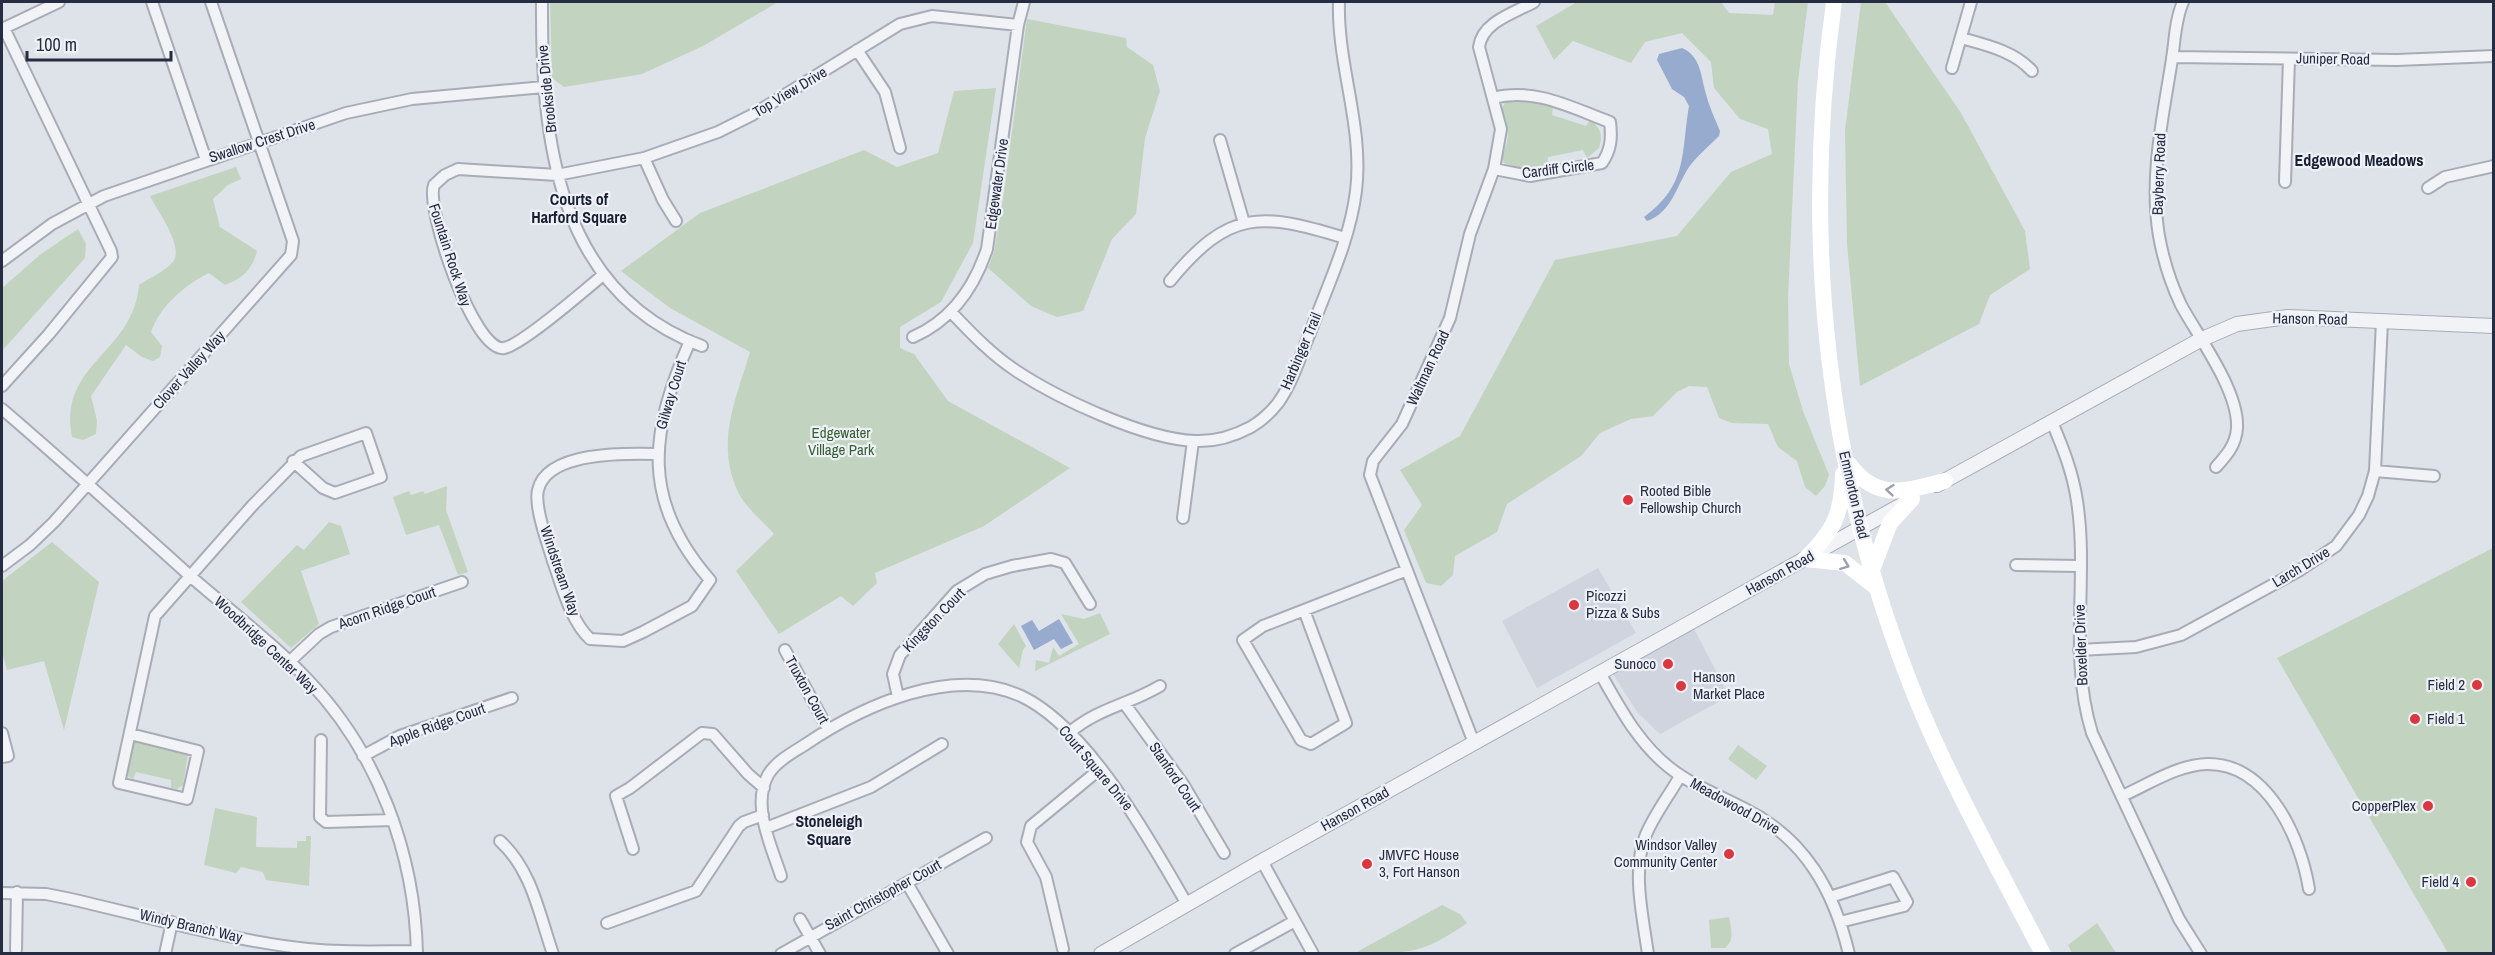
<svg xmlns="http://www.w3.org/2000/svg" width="2495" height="955" viewBox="0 0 2495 955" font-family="'Archivo Narrow',sans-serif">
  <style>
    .built { fill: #d0d4df }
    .green { fill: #c2d4bf }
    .water { fill: #96abcd }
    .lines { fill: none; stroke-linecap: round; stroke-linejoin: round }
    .minor-casing { stroke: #a7acb7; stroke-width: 14 }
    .tertiary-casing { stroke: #a7acb7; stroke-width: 16 }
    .minor { stroke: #f2f3f7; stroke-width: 10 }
    .tertiary { stroke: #f2f3f7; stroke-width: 14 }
    .secondary { stroke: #fff; stroke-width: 16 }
    .oneway { stroke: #9da0aa }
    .poi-dot { fill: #da3840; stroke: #eef1f7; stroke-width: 2 }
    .labels { text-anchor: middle; stroke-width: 4.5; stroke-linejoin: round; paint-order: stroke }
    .street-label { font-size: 15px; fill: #262d42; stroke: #eef1f7 }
    .park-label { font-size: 15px; fill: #365f32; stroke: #eef1f7 }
    .poi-label { font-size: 15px; fill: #262d42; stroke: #eef1f7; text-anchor: start }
    .neighbourhood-label { font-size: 16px; font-weight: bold; fill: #181f32; stroke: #eef1f7 }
  </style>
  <rect width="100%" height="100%" fill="#dee2e9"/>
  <path class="built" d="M1598,568L1636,633L1537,688L1502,621Z
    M1694,629L1729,696L1660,734L1637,712L1613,674Z"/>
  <path class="green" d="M550,2H778L703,46L642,74L564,87L552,78Z
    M1577,2H1721L1729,13L1773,15L1775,2H1808L1798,81L1788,298L1789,364L1803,411L1829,475L1825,486L1816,496L1805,487L1797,461L1778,447L1768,424L1732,423L1719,418L1707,387L1689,386L1677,392L1653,416L1631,419L1600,433L1581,456L1507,504L1497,532L1455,556L1453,575L1441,586L1426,583L1404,530L1422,505L1400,470L1460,436L1555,260L1677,236L1731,172L1772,154L1768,129L1740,119L1714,88L1711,62L1682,33L1645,42L1631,63L1573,41L1554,60L1536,26Z
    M1861,2H1885L1961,113L2025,231L2030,269L1990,295L1979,324L1860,386L1847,243L1845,131Z
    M1027,19L1126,38L1127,47L1153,65L1160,91L1145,138L1136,214L1112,239L1083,311L1057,317L1031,306L988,268L994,252L1004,192Z
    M996,88L973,243L941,302L900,327V348L914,354L948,401L1070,468L984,526L875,573L877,583L853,606L841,596L779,634L736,571L774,534C763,521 745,507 738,492C715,442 736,400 750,352L670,308L621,271L700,213L864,150L897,167L938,153L954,91Z
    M1522,97L1553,107L1552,115L1586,126L1590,120C1601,128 1603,135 1599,148L1587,158L1583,150L1548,157L1547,165L1523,168L1504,163L1502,156C1512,135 1507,128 1502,108L1507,99Z
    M236,167L241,179L228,185L213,199L220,227L257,251C252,270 243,278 225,285L209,273C186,284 160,306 151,332L162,346L160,357L153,361L142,357L126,345L91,396L97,421L96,434L83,440L72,437C58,363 133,354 139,285C149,278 162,273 171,264C187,250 158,212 150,196Z
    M78,229L86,244L85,258L2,351V288L41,254Z
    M447,486L446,510L468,572L458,575L439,525L406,535L393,497L409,491L411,495L423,491L425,494Z
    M329,522L341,526L350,554L301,571L319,624L291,648L241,602L297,545L304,550Z
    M52,542L99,582L64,730L44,661L7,670L2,652V581Z
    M2493,548V953H2448L2277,658Z
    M1100,613L1110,634L1035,671L1036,660L1049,663L1053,647L1059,656L1079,644L1061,614L1084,619Z
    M1014,624L1026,646L1023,650L1019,668L998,644Z
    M140,741L188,754L183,785L177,789L171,788V780L136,772L133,779L127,776L132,744Z
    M1738,745L1767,766L1756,780L1728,759Z
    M215,808L257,817L256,847L297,848V841H306V836H311L309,886L266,880L263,872L241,867L236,873L204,865Z
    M1442,905L1460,914L1467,923C1423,954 1407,954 1355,953Z
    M1729,917C1731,929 1735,940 1725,948H1711L1709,920Z
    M2097,923L2116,953H2072L2068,945Z"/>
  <path class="water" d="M1682,48C1701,56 1701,77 1706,94C1709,106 1715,119 1720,131L1719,136C1709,146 1697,156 1689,167C1676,187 1672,212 1647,221L1644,217C1688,185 1681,154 1689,106L1684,97L1672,89L1657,60L1659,54Z
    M1059,619L1073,643L1061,649L1054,639L1034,650L1021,626L1032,620L1039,631Z"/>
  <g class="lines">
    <g class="minor-casing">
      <path id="minor" d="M152,2L206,160
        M542,2C541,137 556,292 702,346
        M2183,2C2175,20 2175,40 2172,59C2163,117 2149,177 2159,236C2163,258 2171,284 2181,305C2199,338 2239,391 2237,428C2236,445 2226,456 2216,467
        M2,29L59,2
        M1961,38C1986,45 2014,51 2032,71
        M857,50L885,92L900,148
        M2172,57L2397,60L2494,56
        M1952,68L1971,2
        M1493,98C1534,87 1572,108 1610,122C1612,138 1611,150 1602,163L1530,176L1494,169
        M1220,140L1244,223
        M644,158L663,200L676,221
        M2285,182L2289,59
        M2428,188L2445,177L2494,166
        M2,261L52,224L104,196L346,113L412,99L544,87
        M603,275C586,289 522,345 504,348C474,353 425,208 434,185L445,175L458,169L557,175L644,158L718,132L752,115L900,24L932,16L1018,25
        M1170,281C1229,209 1261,212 1345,238
        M951,312C971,333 991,354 1015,370C1057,398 1144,439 1195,441C1215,442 1234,436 1251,427C1261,421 1271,412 1278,403C1293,382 1300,356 1310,333C1327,287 1350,240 1356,191C1364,127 1337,65 1339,2
        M913,337C952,320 974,288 987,249L1018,25L1024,2
        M2,386L49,334L112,257L111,251L4,28
        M2,409C65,463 127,519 189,575C229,610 272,642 308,680C378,753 415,854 417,954
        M2052,422C2063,448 2073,473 2077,501C2089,578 2068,656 2092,733L2179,919L2201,954
        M657,454C626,453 547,451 538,490C534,507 548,544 553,561C562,586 570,620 590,639L623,641L643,632L692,606L710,580C640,500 650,432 690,341
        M2375,471L2434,476
        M1183,518L1193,441
        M2016,565L2079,566
        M2,566L30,545L54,522L291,255L293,241L211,2
        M1304,610L1346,723L1311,744L1301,740L1243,640L1263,626L1407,570
        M785,650L828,729
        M2079,650L2136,647L2181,635L2300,570L2336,546L2359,515L2368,496L2375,471L2382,321
        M288,663L319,634L331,627L462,582
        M1600,673C1620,708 1638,743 1670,768C1693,786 1721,796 1747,810C1805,839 1834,891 1849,954
        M898,697L893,674L900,655L957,591L985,574L1012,566L1051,559L1065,563L1090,604
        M1124,703L1183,784L1224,853
        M2,733L8,756L2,757
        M1069,733C1098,708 1128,705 1160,686
        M130,734L198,751L187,799L119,783L155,616L252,506L301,456L366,433L381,477L335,493L323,488L293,461
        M321,740L320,817L326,822L393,820
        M1474,743L1370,475L1373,461L1402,424L1450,318L1470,234L1494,169L1501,129L1479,47C1482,22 1514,13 1534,2
        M363,756L400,736L512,698
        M2122,796C2149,784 2177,765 2207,764C2268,763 2301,839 2309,889
        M766,828L871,787L942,744
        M500,841C532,870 539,914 553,954
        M633,849L616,796L630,788L702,733L713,734L748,774L764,788
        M1262,861L1313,954
        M781,876C772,847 751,806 768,775C776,761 794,752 806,744C864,705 952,665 1021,696C1089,728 1150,841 1187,904
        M907,883L948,954
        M2,893L46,894L66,898C146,916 227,940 308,949C344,953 381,951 417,951
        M1830,897L1893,877L1907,902L1904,906L1840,922
        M800,919L820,954
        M607,923L696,891L739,826L744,822L763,815
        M1063,949L1046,877L1027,842L1031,826L1100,769
        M16,950L17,892
        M165,954L172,922
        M781,954L986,838
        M1235,954L1295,921
        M1648,954C1643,918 1632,872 1645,837C1653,816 1669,796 1680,776"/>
    </g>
    <g class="tertiary-casing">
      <path id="tertiary" d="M1937,485L2200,340L2237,324L2288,317L2494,326
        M1101,954L1262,861L1905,503"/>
    </g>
    <use href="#minor" class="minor"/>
    <use href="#tertiary" class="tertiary"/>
    <path class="secondary" d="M1834,2C1801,240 1826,479 1918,703C1954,789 2000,871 2043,954
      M1849,464C1877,502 1905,491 1945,481
      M1805,559C1834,531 1842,514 1843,474
      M1805,559L1845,563L1877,588
      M1872,570L1890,523L1912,499"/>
  </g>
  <defs><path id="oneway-chevron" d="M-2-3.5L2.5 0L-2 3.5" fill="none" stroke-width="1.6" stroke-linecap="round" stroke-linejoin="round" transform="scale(1.5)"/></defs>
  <g class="oneway">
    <use href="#oneway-chevron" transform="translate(1890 490) rotate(-175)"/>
    <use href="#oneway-chevron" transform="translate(1845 565) rotate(21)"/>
  </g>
  <g class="poi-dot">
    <circle cx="1628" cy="500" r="6"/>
    <circle cx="1574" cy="605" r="6"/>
    <circle cx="1668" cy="664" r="6"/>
    <circle cx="2477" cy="685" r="6"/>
    <circle cx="1681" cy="686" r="6"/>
    <circle cx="2415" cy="719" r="6"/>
    <circle cx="2428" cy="806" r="6"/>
    <circle cx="1729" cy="854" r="6"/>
    <circle cx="1367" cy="864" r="6"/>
    <circle cx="2471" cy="882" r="6"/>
  </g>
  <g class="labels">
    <g class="street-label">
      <text transform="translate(2333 59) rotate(1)" y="5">Juniper Road</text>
      <text transform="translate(547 89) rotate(-96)" y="5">Brookside Drive</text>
      <text transform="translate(790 92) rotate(-31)" y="5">Top View Drive</text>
      <text transform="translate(262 141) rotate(-18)" y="5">Swallow Crest Drive</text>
      <text transform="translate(1558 169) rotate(-7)" y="5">Cardiff Circle</text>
      <text transform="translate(2159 174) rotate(-88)" y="5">Bayberry Road</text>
      <text transform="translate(997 184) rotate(-82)" y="5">Edgewater Drive</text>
      <text transform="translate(450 255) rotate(72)" y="5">Fountain Rock Way</text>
      <text transform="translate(2310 319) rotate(1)" y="5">Hanson Road</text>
      <text transform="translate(1301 351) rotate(-67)" y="5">Harbinger Trail</text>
      <text transform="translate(1428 368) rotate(-65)" y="5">Waltman Road</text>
      <text transform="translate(189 370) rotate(-48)" y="5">Clover Valley Way</text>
      <text transform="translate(671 395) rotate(-73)" y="5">Gilway Court</text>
      <text transform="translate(1854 495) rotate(77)" y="5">Emmorton Road</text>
      <text transform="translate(2301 567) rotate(-31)" y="5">Larch Drive</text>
      <text transform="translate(560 571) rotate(71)" y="5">Windstream Way</text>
      <text transform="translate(1780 573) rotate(-29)" y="5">Hanson Road</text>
      <text transform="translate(387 608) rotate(-19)" y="5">Acorn Ridge Court</text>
      <text transform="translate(934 620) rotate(-46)" y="5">Kingston Court</text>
      <text transform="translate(266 645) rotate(43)" y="5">Woodbridge Center Way</text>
      <text transform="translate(2081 645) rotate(-92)" y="5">Boxelder Drive</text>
      <text transform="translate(807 690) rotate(61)" y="5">Truxton Court</text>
      <text transform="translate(437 725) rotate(-20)" y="5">Apple Ridge Court</text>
      <text transform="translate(1096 768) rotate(50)" y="5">Court Square Drive</text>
      <text transform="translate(1175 777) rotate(56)" y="5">Stanford Court</text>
      <text transform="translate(1735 806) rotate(29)" y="5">Meadowood Drive</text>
      <text transform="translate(1355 809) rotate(-29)" y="5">Hanson Road</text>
      <text transform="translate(883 895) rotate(-29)" y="5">Saint Christopher Court</text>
      <text transform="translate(191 926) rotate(13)" y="5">Windy Branch Way</text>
    </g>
    <g class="park-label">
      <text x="841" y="438">Edgewater<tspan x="841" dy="17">Village Park</tspan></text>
    </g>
    <g class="poi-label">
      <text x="1640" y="496">Rooted Bible<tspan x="1640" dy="17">Fellowship Church</tspan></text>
      <text x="1586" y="601">Picozzi<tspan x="1586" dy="17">Pizza &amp; Subs</tspan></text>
      <text x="1656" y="669" text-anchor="end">Sunoco</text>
      <text x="1693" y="682">Hanson<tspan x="1693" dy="17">Market Place</tspan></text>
      <text x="2465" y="690" text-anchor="end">Field 2</text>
      <text x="2427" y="724">Field 1</text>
      <text x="2416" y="811" text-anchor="end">CopperPlex</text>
      <text x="1717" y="850" text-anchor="end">Windsor Valley<tspan x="1717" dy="17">Community Center</tspan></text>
      <text x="1379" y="860">JMVFC House<tspan x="1379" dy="17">3, Fort Hanson</tspan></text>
      <text x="2459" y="887" text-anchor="end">Field 4</text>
    </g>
    <g class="neighbourhood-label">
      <text x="2359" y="166">Edgewood Meadows</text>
      <text x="579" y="205">Courts of<tspan x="579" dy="18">Harford Square</tspan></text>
      <text x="829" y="827">Stoneleigh<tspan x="829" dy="18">Square</tspan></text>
    </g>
  </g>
  <rect width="2495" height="955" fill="none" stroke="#262d42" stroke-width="6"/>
  <path d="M27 51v9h144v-9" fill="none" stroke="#262d42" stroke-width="3"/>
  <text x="36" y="51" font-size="18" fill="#262d42" stroke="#eef1f7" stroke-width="4.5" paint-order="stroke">100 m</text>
</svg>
